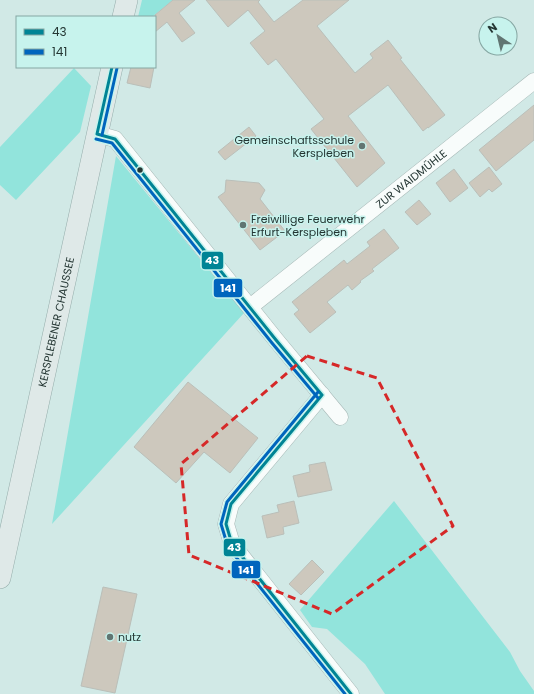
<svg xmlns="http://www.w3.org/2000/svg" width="534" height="694" viewBox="0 0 534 694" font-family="Poppins,sans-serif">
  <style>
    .green { fill: #92e4dc }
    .building { fill: #cdc8bd; stroke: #babfb9 }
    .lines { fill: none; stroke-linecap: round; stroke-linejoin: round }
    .minor-casing { stroke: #a6b8b6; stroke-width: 17 }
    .major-casing { stroke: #94acaa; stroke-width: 22 }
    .minor { stroke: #f8fcfb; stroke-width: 16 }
    .major { stroke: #dfe9e8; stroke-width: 21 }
    .bus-1-casing { stroke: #c7f3ed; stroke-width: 6 }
    .bus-2-casing { stroke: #c7f3ed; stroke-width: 6 }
    .bus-1 { stroke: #008495; stroke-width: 3 }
    .bus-2 { stroke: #0065bd; stroke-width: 3 }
    .marked { fill: none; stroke: #d62828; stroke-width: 3; stroke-dasharray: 8 5; stroke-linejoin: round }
    .poi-dot { fill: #617572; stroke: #c7f3ed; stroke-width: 1.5 }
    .bus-dot { fill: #243633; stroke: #c7f3ed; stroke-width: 1.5 }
    .labels { text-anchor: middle; stroke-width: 3; stroke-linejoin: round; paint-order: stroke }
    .poi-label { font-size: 11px; fill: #243633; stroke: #c7f3ed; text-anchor: start }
    .street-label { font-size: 11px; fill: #243633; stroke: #c7f3ed }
    .line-badge { stroke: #c7f3ed; stroke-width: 1.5 }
    .badge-label { font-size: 11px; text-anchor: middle; font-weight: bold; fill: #fff }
  </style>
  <rect width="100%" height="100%" fill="#d1e9e6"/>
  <path class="green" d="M142,0H173L152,17H138Z
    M74,68L91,86L80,132L16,200L0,185V147Z
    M116,156L244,313L52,524Z
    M394,501L510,652L520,671L534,691V694H385L365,664L327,629L312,627L300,610Z"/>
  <path class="building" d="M173,0H195L179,13L195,33L182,42L167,22L155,32V15Z
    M206,0H260L258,2L274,22L303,0H349L317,26L355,73L373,58L370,54L388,40L402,58L400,59L445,115L428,128V127L423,131L388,85L348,116L385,163L357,187L311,129L324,119L276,59L268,65L250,43L265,31L248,10L228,27Z
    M131,67H154L150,88L127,83Z
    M534,105V140L496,171L479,150Z
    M249,127L256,136L225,160L218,152Z
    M489,167L502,184L492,192L489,189L480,197L469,183Z
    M454,169L468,188L450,202L436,183Z
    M226,180L259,183L265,190L260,199L285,231L260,250L218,197L225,192Z
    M419,200L431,214L417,225L405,212Z
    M384,229L399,248L372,269L374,271L360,281L361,282L352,290L348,285L327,302L336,312L310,333L294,314L299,310L292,302L344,260L347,264L370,246L367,242Z
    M188,382L258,438L230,473L204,452L176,483L134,447Z
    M325,462L332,490L298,497L293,476L310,472L309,465Z
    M294,501L299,523L283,527L284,534L267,538L262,516L279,512L277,505Z
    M312,560L324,572L301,595L289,584Z
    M103,587L137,594L115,693L81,686Z"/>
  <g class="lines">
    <g class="minor-casing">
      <g id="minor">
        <path d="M97,134L115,139L276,340L340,417"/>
        <path id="s1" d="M250,307L534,81"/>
        <path d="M322,395L231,504L226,524L232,544L351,694"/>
      </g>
    </g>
    <g class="major-casing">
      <g id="major">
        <path d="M123,17L127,0"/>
        <path id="s2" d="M0,578L112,67"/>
      </g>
    </g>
    <use href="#minor" class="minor"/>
    <use href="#major" class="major"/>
    <g class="bus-1-casing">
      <path id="bus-1" d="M97,134L115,139L276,340L322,395
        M97,134L112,67
        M322,395L231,504L226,524L232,544L351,694"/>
    </g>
    <g class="bus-2-casing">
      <path id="bus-2" d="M102,135L117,68
        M96,139L112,143L272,343L318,398
        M318,392L227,502L221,524L228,547L345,694"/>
    </g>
    <use href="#bus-1" class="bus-1"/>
    <use href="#bus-2" class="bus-2"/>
  </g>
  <path class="marked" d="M307,356L377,378L453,526L332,614L189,555L181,464Z"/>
  <g class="poi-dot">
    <circle cx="362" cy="146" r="4"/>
    <circle cx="243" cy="225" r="4"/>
    <circle cx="110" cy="637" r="4"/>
  </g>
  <circle class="bus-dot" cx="140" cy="170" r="3.5"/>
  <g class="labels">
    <g class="poi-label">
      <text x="354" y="144" text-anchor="end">Gemeinschaftsschule<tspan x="354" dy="13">Kerspleben</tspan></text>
      <text x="251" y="223">Freiwillige Feuerwehr<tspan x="251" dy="13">Erfurt-Kerspleben</tspan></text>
      <text x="118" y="641">nutz</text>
    </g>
    <g class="street-label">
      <text dy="4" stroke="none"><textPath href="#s1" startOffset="206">ZUR WAIDMÜHLE</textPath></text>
      <text dy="4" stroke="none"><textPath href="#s2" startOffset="262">KERSPLEBENER CHAUSSEE</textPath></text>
    </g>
  </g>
  <g class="line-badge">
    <rect x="201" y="251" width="23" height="19" rx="4" fill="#008495"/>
    <rect x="213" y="278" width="30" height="20" rx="4" fill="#0065bd"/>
    <rect x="223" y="538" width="23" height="19" rx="4" fill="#008495"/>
    <rect x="231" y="560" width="30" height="19" rx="4" fill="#0065bd"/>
  </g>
  <g class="badge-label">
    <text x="212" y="264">43</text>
    <text x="228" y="292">141</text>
    <text x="234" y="551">43</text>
    <text x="246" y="574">141</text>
  </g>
  <rect x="16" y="16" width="140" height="52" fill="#c7f3ed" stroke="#86a7a3"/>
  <rect x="24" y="29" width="20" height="6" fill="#008495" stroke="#86a7a3"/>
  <text x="52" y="36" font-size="12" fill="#243633">43</text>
  <rect x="24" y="49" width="20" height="6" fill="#0065bd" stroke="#86a7a3"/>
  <text x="52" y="56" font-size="12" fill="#243633">141</text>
  <g transform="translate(498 36) rotate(325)"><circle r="19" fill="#c7f3ed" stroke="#86a7a3"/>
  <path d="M0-3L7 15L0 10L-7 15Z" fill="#617572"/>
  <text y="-6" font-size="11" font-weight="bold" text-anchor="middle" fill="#243633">N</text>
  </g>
</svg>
